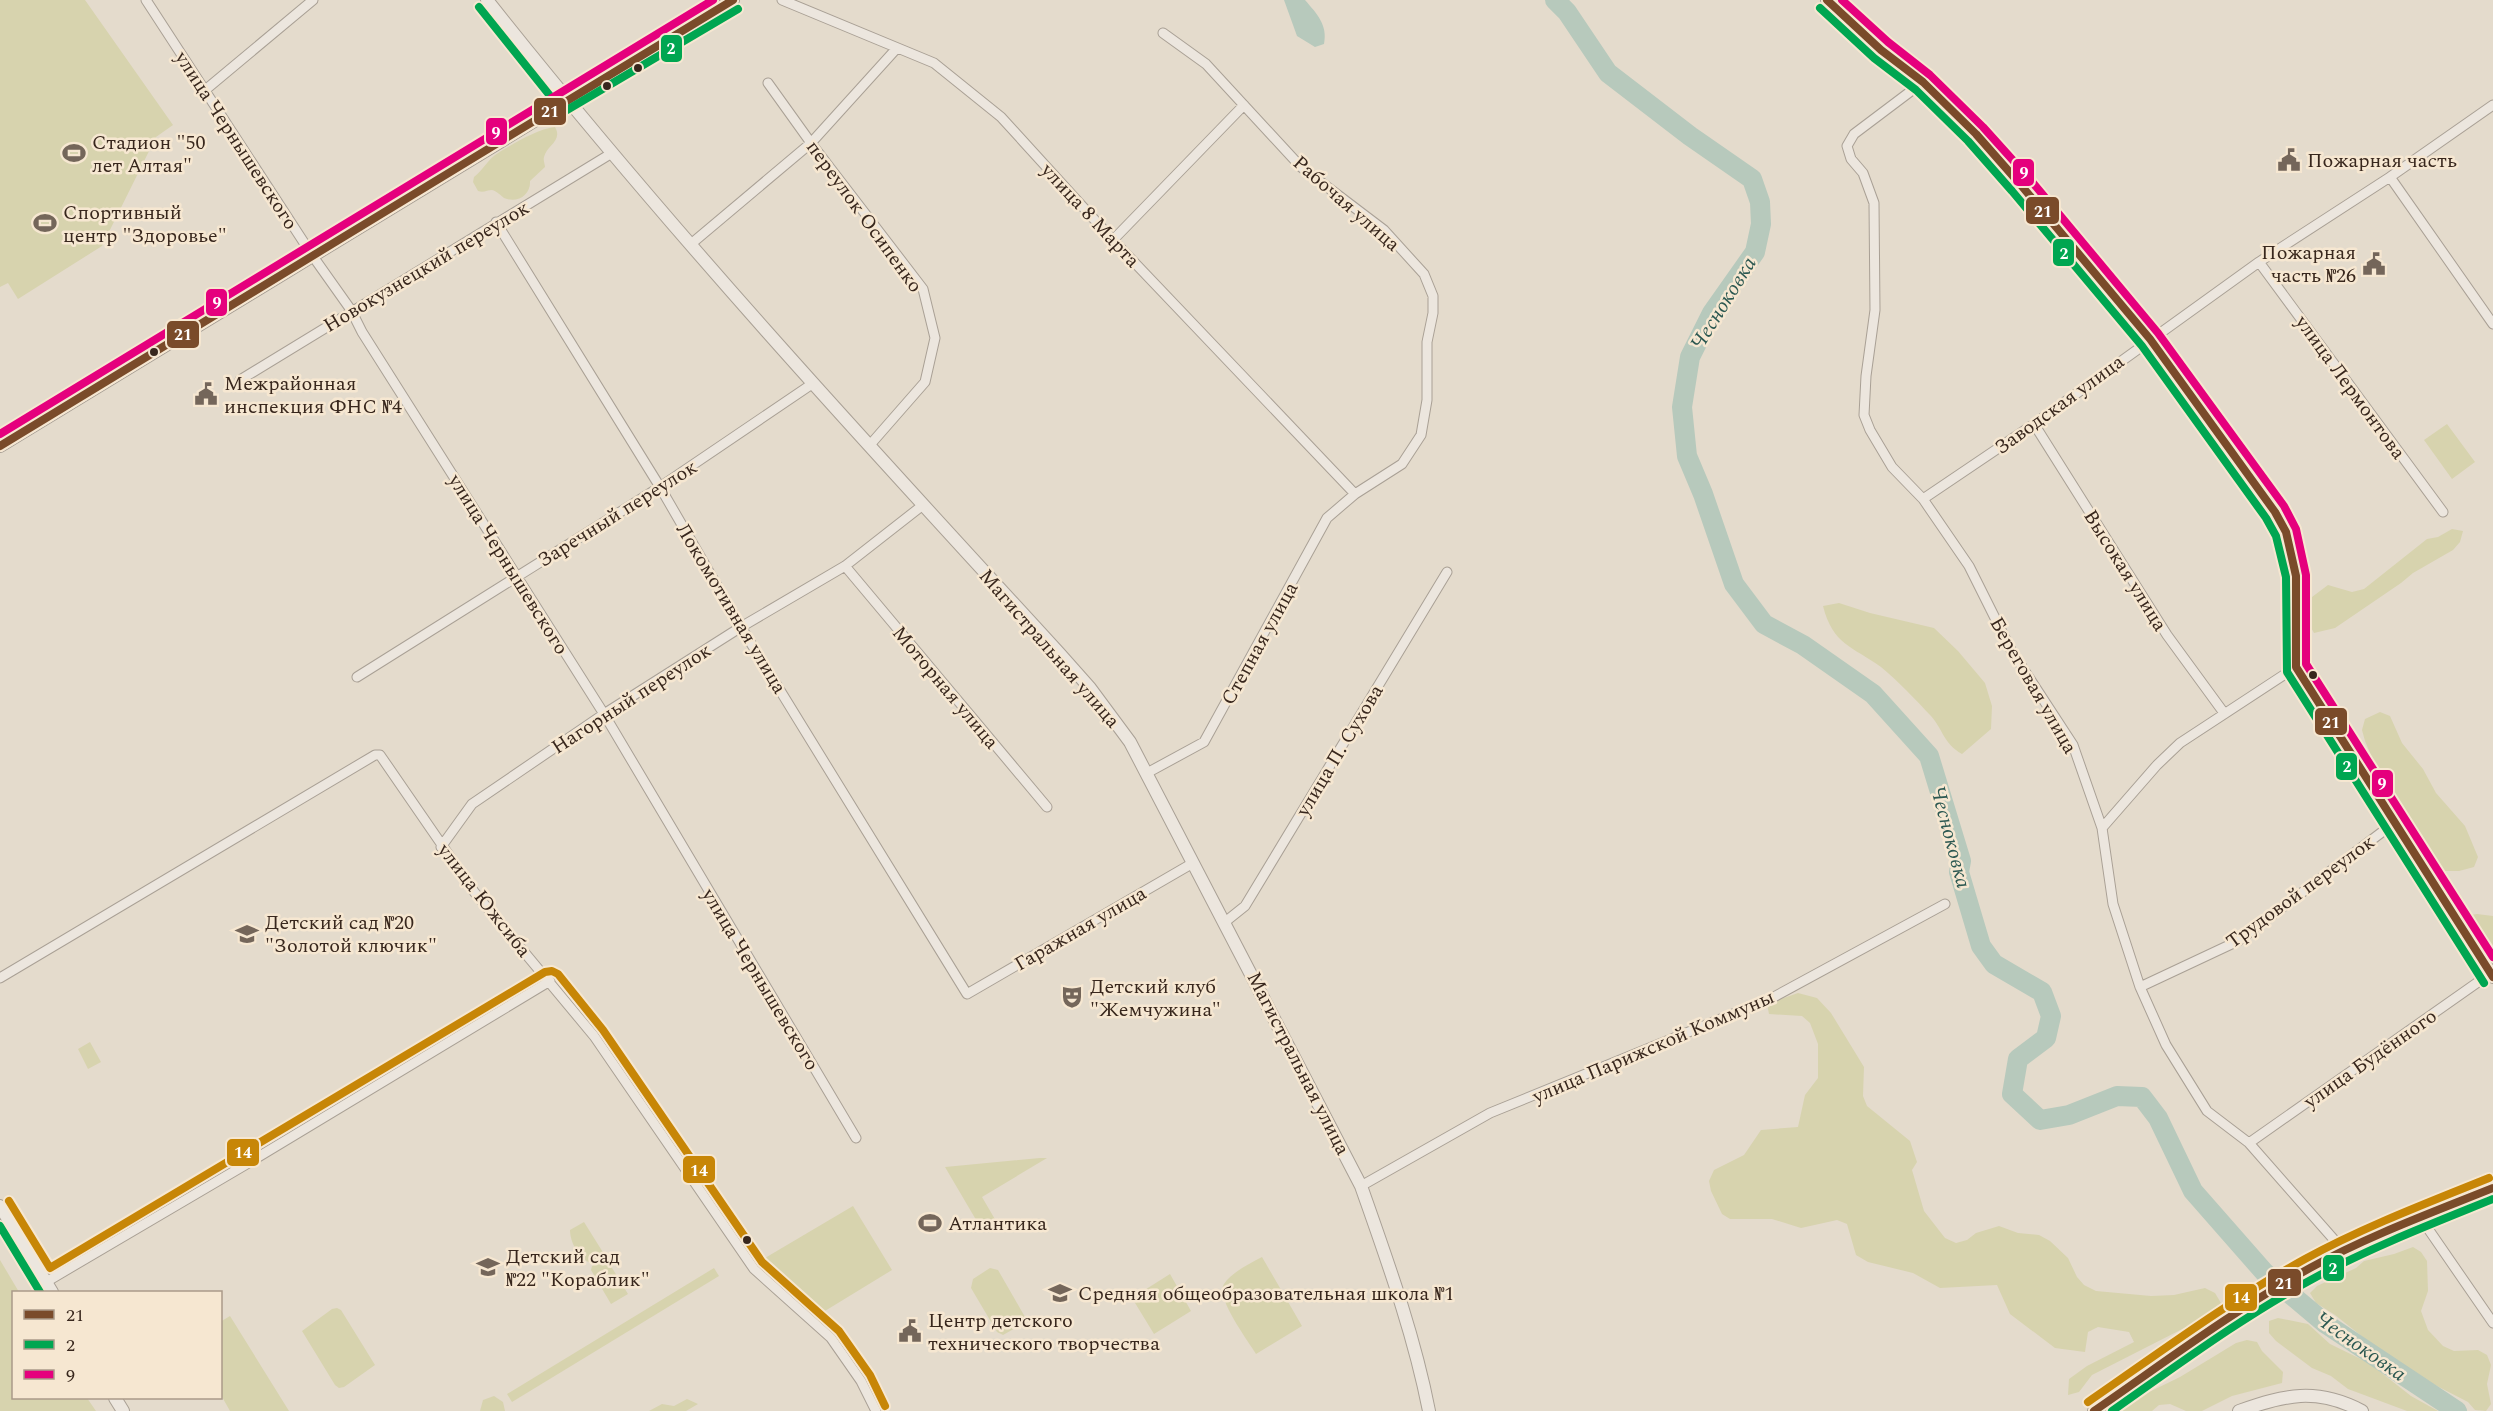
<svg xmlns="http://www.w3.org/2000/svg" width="2493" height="1411" viewBox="0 0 2493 1411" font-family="Spectral,serif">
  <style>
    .green { fill: #d7d3ae }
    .water { fill: #b7c9bc }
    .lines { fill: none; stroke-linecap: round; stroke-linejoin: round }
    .river { stroke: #b7c9bc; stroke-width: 20 }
    .minor-casing { stroke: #a9a095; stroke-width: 11 }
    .tertiary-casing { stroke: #a9a095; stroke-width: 14 }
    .minor { stroke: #ece6de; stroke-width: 9 }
    .tertiary { stroke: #ece6de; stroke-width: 12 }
    .bus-1-casing { stroke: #f6e7d1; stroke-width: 12 }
    .bus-2-casing { stroke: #f6e7d1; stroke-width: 12 }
    .bus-3-casing { stroke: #f6e7d1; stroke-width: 12 }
    .bus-4-casing { stroke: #f6e7d1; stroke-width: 12 }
    .bus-1 { stroke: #7a4b2a; stroke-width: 8 }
    .bus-2 { stroke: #00a651; stroke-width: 8 }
    .bus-3 { stroke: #e5007d; stroke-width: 8 }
    .bus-4 { stroke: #c78607; stroke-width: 8 }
    .bus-dot { fill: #38271d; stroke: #f6e7d1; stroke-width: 2 }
    .labels { text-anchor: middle; stroke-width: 5; stroke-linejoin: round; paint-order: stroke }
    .street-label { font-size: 20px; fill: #38271d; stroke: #f6e7d1 }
    .poi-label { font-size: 20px; fill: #38271d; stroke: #f6e7d1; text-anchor: start }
    .water-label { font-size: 21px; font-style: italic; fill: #2c5851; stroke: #f6e7d1 }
    .line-badge { stroke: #f6e7d1; stroke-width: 2 }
    .badge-label { font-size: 16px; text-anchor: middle; font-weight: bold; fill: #fff }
  </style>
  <rect width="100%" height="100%" fill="#e4dbcc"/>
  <path class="green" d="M0,0H85L173,125L156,137L102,246L18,299L8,283L0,287Z
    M555,127C563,141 547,145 544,157C543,161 545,164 545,167L530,181C531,194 518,204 504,198C501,196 497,191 492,190C487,190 484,193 478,191L473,182L474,177C483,170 488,159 498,153C513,144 537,129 555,127Z
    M2447,424L2475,462L2452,479L2424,440Z
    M2452,529L2463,531L2460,542L2453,550L2413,573L2401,583L2335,628L2314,633L2305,617L2312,608V597L2328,585L2352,592L2364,589L2427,539L2438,537Z
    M1839,603L1870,613L1934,628L1958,651L1985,683L1992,706L1991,729L1962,754C1943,743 1944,731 1931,716C1916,700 1898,681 1881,667C1852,646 1833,645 1823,606Z
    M2380,712L2390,716L2402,743L2423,769L2436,793L2465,826L2478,857L2474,867L2459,871H2445L2438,864L2430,849L2413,838L2401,804L2379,774L2365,741L2362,730L2365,719Z
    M2477,914L2493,916V961L2478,940L2469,920L2471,915Z
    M1798,993L1817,998L1831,1013L1864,1067L1863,1096L1867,1106L1910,1141L1917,1162L1912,1170L1924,1211L1945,1238L1956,1243L1967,1240L1976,1233L1999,1226L2018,1233L2039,1235L2050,1241L2068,1258L2077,1277L2084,1285L2096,1291L2151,1296L2174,1295L2205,1288L2215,1293L2221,1303L2198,1321L2092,1375L2079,1392L2068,1395L2069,1379L2087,1366L2134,1342L2129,1332L2098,1327L2088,1332L2085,1352L2055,1348L2010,1314L1997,1285L1940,1288L1913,1273L1868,1262L1856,1255L1847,1224L1837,1220L1801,1228L1772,1219H1730L1722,1214L1711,1191L1709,1181L1714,1170L1744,1155L1761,1130L1798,1127L1805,1095L1818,1078V1044L1810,1023L1802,1016L1769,1014L1767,1004Z
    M90,1042L101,1062L88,1069L78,1049Z
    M1040,1158H1047L982,1197L996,1221L982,1230L945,1167Z
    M853,1206L892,1270L820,1314L758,1262Z
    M584,1222L604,1254L591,1263C579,1259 570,1242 570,1230Z
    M2413,1247L2421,1252L2427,1261L2428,1291L2421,1311L2428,1330L2443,1346L2454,1351L2478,1350L2487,1355L2491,1365L2487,1384L2491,1404L2486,1411L2475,1410L2468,1402L2402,1368L2335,1315L2316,1303L2310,1293L2317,1286L2356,1268L2364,1261L2394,1254Z
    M1262,1257L1302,1326L1256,1354C1248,1341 1215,1297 1224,1284C1232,1272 1249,1264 1262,1257Z
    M606,1258L628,1294L611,1304L591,1270L592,1266Z
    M0,1260L19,1292H14V1398H87L96,1411H0Z
    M714,1268L719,1276L512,1402L507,1394Z
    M990,1268L998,1270L1025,1317L1024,1323L1003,1335L997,1332L971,1288L973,1279Z
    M1170,1274L1191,1311L1154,1334L1132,1298Z
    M337,1308L341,1310L375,1365L344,1387L339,1388L335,1385L302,1331L332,1309Z
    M230,1316L289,1411H230L221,1395L220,1322Z
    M2278,1318L2308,1324L2330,1344L2369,1363L2411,1396L2438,1411H2407L2348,1389L2331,1376L2312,1368L2276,1341L2269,1333V1321Z
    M2247,1340L2257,1342L2262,1351L2283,1372L2282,1383L2232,1396L2202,1411H2186L2170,1404L2159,1405L2152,1411H2110L2180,1377L2236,1343Z
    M494,1396L503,1402L505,1411H480L483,1400Z
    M687,1399L698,1404L686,1411H649L662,1404L674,1406Z"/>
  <path class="water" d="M1284,0H1305C1317,14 1328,25 1324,44L1315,47L1297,36Z"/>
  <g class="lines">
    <path class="river" d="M1555,0L1567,12L1608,73L1690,136L1752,179L1760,202L1761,224L1755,252L1712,313L1690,357L1682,407L1687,456L1703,494L1734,584L1764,624L1803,645L1873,694L1929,756L1961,861L1959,872L1981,946L1994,964L2042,992L2051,1016L2046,1038L2018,1059L2012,1094L2040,1120L2069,1115L2117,1096L2142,1097L2158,1118L2193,1191L2265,1273L2326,1324L2457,1411"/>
    <g class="minor-casing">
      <path id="minor" d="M146,0L312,255L351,310L362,332L604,714L856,1138
        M782,0L934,63L1001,117L1113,240L1355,494
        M1923,82L1854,134L1847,146L1851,159L1863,173L1874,203L1875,310L1866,376L1864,415L1870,430L1892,467L1923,499L1969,566L2011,650L2073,745L2102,828L2113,904L2140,987L2166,1045L2207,1111L2249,1143L2344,1251
        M768,83L811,143L923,289L935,338L925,382L869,446
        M204,91L313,0
        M2390,177L2493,324
        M496,222L660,487L741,627L967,994L1193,863
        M1113,240L1244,105
        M691,244L811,143L897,48
        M2259,262L2443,512
        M240,380L612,153
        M2034,424L2167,635L2224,713
        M1923,499L2034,424L2259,262L2390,177L2493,105
        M845,566L1047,807
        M357,677L660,487L812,384
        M1147,773L1204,742L1327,518L1355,494L1402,464L1421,435L1427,400V342L1433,313V296L1424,274L1384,230L1301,167L1206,64L1163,33
        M2102,828L2157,765L2180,743L2296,667
        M441,847L472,804L604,714L741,627L845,566L923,505
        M1225,922L1245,906L1447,572
        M0,978L375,755H380L475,893L594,1036L754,1269L831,1338L861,1381L876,1411
        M2140,987L2238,941L2394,823
        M2249,1143L2491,973
        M1361,1186L1490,1113L1772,998L1945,904
        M2420,1217L2493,1323
        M46,1282L250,1162L550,981"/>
    </g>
    <g class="tertiary-casing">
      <path id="tertiary" d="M487,0C667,227 863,440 1059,653L1090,688L1130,742L1361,1186C1387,1260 1414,1334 1429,1411
        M1827,0L1881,50L1923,82L1976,134L2020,184L2150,339L2233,451L2275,512L2286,532L2296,576V667L2493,977
        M0,446L733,0
        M0,1206L52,1292
        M115,1398L123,1411
        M2094,1411C2165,1362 2236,1308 2312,1267C2370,1236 2432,1213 2493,1188
        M2239,1411C2285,1395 2316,1387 2362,1411"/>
    </g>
    <use href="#minor" class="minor"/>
    <use href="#tertiary" class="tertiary"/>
    <g class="bus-1-casing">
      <path id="bus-1" d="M1827,0L1881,50L1923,82L1976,134L2020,184L2150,339L2275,512L2286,532L2296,576V667L2493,977
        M0,446L733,0
        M2094,1411C2165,1362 2234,1310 2310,1268C2368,1236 2431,1213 2493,1188"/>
    </g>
    <g class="bus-2-casing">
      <path id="bus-2" d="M479,7L559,107L567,110L738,9
        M1820,8L1874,58L1916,90L1968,141L2012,191L2142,346L2266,518L2276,536L2286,577L2287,672L2484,983
        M0,1226L40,1292
        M2112,1411C2179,1364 2245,1315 2318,1276C2374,1246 2434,1223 2493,1199"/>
    </g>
    <g class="bus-3-casing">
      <path id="bus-3" d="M1842,0L1888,42L1930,75L1983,127L2028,177L2158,333L2284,506L2296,529L2306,575V664L2493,957
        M0,434L713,0"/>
    </g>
    <g class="bus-4-casing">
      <path id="bus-4" d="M9,1201L50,1268L545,972L552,971L558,974L603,1030L762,1262L839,1331L870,1375L885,1406
        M2088,1402C2159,1353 2229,1301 2305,1259C2364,1227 2427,1203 2489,1178"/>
    </g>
    <use href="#bus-1" class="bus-1"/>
    <use href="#bus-2" class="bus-2"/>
    <use href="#bus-3" class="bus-3"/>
    <use href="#bus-4" class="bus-4"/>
  </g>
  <defs>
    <g id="stadium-bare" transform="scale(1.8)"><path d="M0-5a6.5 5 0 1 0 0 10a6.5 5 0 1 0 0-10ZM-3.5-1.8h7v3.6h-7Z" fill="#74665a" stroke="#f6e7d1" stroke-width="2.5" paint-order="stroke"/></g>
    <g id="civic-bare" transform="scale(1.8)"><path d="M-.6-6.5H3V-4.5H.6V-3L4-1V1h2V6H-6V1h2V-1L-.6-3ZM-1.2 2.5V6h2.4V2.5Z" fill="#74665a" stroke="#f6e7d1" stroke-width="2.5" paint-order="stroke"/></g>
    <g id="school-bare" transform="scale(1.8)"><path d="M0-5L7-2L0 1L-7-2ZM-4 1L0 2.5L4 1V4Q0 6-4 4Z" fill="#74665a" stroke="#f6e7d1" stroke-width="2.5" paint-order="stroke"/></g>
    <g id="theatre-bare" transform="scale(1.8)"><path d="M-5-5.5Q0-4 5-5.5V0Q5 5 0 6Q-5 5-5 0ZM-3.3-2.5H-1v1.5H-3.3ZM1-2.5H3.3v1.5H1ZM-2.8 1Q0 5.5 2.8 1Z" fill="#74665a" stroke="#f6e7d1" stroke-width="2.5" paint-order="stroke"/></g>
  </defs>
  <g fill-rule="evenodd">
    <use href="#stadium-bare" x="74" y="153"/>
    <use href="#civic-bare" x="2289" y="160"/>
    <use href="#stadium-bare" x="45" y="223"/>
    <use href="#civic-bare" x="2374" y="264"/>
    <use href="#civic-bare" x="206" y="394"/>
    <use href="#school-bare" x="247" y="934"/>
    <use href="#theatre-bare" x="1072" y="997"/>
    <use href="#stadium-bare" x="930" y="1223"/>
    <use href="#school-bare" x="488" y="1267"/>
    <use href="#school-bare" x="1060" y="1293"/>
    <use href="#civic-bare" x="910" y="1331"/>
  </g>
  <g class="bus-dot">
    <circle cx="638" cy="68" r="5"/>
    <circle cx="607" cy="86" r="5"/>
    <circle cx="154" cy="352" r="5"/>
    <circle cx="2313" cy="675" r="5"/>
    <circle cx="747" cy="1240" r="5"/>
  </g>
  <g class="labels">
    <g class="street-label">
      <text transform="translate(237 140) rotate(57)" y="7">улица Чернышевского</text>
      <text transform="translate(1347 203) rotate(41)" y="7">Рабочая улица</text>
      <text transform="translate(1091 215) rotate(47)" y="7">улица 8 Марта</text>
      <text transform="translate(865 216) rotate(54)" y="7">переулок Осипенко</text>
      <text transform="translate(426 266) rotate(-31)" y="7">Новокузнецкий переулок</text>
      <text transform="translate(2351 387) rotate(54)" y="7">улица Лермонтова</text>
      <text transform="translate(2059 404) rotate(-36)" y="7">Заводская улица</text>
      <text transform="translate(617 513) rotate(-32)" y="7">Заречный переулок</text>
      <text transform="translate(509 564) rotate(58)" y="7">улица Чернышевского</text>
      <text transform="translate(2126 570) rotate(58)" y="7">Высокая улица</text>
      <text transform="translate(732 608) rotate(59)" y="7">Локомотивная улица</text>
      <text transform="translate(1259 643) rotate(-61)" y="7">Степная улица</text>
      <text transform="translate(1050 648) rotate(49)" y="7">Магистральная улица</text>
      <text transform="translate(2034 685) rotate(60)" y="7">Береговая улица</text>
      <text transform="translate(946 687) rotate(50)" y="7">Моторная улица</text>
      <text transform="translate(631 698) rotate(-33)" y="7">Нагорный переулок</text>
      <text transform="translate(1339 750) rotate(-59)" y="7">улица П. Сухова</text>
      <text transform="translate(2300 891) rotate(-36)" y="7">Трудовой переулок</text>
      <text transform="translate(485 900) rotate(52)" y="7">улица Южсиба</text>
      <text transform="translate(1080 928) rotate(-30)" y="7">Гаражная улица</text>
      <text transform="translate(761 979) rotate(59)" y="7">улица Чернышевского</text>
      <text transform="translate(1653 1046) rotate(-23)" y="7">улица Парижской Коммуны</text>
      <text transform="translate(2370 1058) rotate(-35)" y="7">улица Будённого</text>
      <text transform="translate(1299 1063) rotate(63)" y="7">Магистральная улица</text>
    </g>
    <g class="poi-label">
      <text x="92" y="149">Стадион "50<tspan x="92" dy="23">лет Алтая"</tspan></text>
      <text x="2307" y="167">Пожарная часть</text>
      <text x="63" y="219">Спортивный<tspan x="63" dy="23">центр "Здоровье"</tspan></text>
      <text x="2356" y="259" text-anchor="end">Пожарная<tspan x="2356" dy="23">часть №26</tspan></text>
      <text x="224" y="390">Межрайонная<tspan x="224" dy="23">инспекция ФНС №4</tspan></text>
      <text x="265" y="929">Детский сад №20<tspan x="265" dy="23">"Золотой ключик"</tspan></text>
      <text x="1090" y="993">Детский клуб<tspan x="1090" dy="23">"Жемчужина"</tspan></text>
      <text x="948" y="1230">Атлантика</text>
      <text x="506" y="1263">Детский сад<tspan x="506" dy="23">№22 "Кораблик"</tspan></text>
      <text x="1078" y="1300">Средняя общеобразовательная школа №1</text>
      <text x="928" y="1327">Центр детского<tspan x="928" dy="23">технического творчества</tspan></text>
    </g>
    <g class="water-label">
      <text transform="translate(1723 303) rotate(-58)" y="7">Чесноковка</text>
      <text transform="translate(1951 837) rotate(75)" y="7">Чесноковка</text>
      <text transform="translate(2361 1346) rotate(35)" y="7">Чесноковка</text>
    </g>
  </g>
  <g class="line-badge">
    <rect x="660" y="34" width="23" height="29" rx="6" fill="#00a651"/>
    <rect x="533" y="97" width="34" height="29" rx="6" fill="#7a4b2a"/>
    <rect x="485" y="117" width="23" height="29" rx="6" fill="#e5007d"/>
    <rect x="2012" y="158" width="23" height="29" rx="6" fill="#e5007d"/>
    <rect x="2025" y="196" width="35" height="29" rx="6" fill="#7a4b2a"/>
    <rect x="2052" y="238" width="23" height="29" rx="6" fill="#00a651"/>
    <rect x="205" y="288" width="23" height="29" rx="6" fill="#e5007d"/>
    <rect x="166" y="320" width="34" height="29" rx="6" fill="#7a4b2a"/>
    <rect x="2314" y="707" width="34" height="29" rx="6" fill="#7a4b2a"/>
    <rect x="2335" y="752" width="23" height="29" rx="6" fill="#00a651"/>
    <rect x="2371" y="769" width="23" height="29" rx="6" fill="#e5007d"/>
    <rect x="226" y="1138" width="34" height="29" rx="6" fill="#c78607"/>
    <rect x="682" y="1155" width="34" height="29" rx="6" fill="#c78607"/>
    <rect x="2322" y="1254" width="23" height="28" rx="6" fill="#00a651"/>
    <rect x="2267" y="1268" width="35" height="29" rx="6" fill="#7a4b2a"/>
    <rect x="2224" y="1283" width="34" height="29" rx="6" fill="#c78607"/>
  </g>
  <g class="badge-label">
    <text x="671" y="54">2</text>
    <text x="550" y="117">21</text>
    <text x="496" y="138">9</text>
    <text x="2024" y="178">9</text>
    <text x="2043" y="217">21</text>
    <text x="2064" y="259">2</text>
    <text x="217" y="308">9</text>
    <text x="183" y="340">21</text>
    <text x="2331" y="728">21</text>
    <text x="2347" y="772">2</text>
    <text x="2382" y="789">9</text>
    <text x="243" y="1158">14</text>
    <text x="699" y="1176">14</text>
    <text x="2333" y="1274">2</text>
    <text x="2284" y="1289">21</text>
    <text x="2241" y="1303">14</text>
  </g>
  <rect x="12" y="1291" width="210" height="108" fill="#f6e7d1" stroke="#aa9a89" stroke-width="1.5"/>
  <rect x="24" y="1310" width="30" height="9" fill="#7a4b2a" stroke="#aa9a89" stroke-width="1.5"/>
  <text x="66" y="1321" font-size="18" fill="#38271d">21</text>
  <rect x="24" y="1340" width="30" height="9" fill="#00a651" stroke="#aa9a89" stroke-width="1.5"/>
  <text x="66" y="1351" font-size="18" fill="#38271d">2</text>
  <rect x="24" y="1370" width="30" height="9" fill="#e5007d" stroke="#aa9a89" stroke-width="1.5"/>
  <text x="66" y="1381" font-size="18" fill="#38271d">9</text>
</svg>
